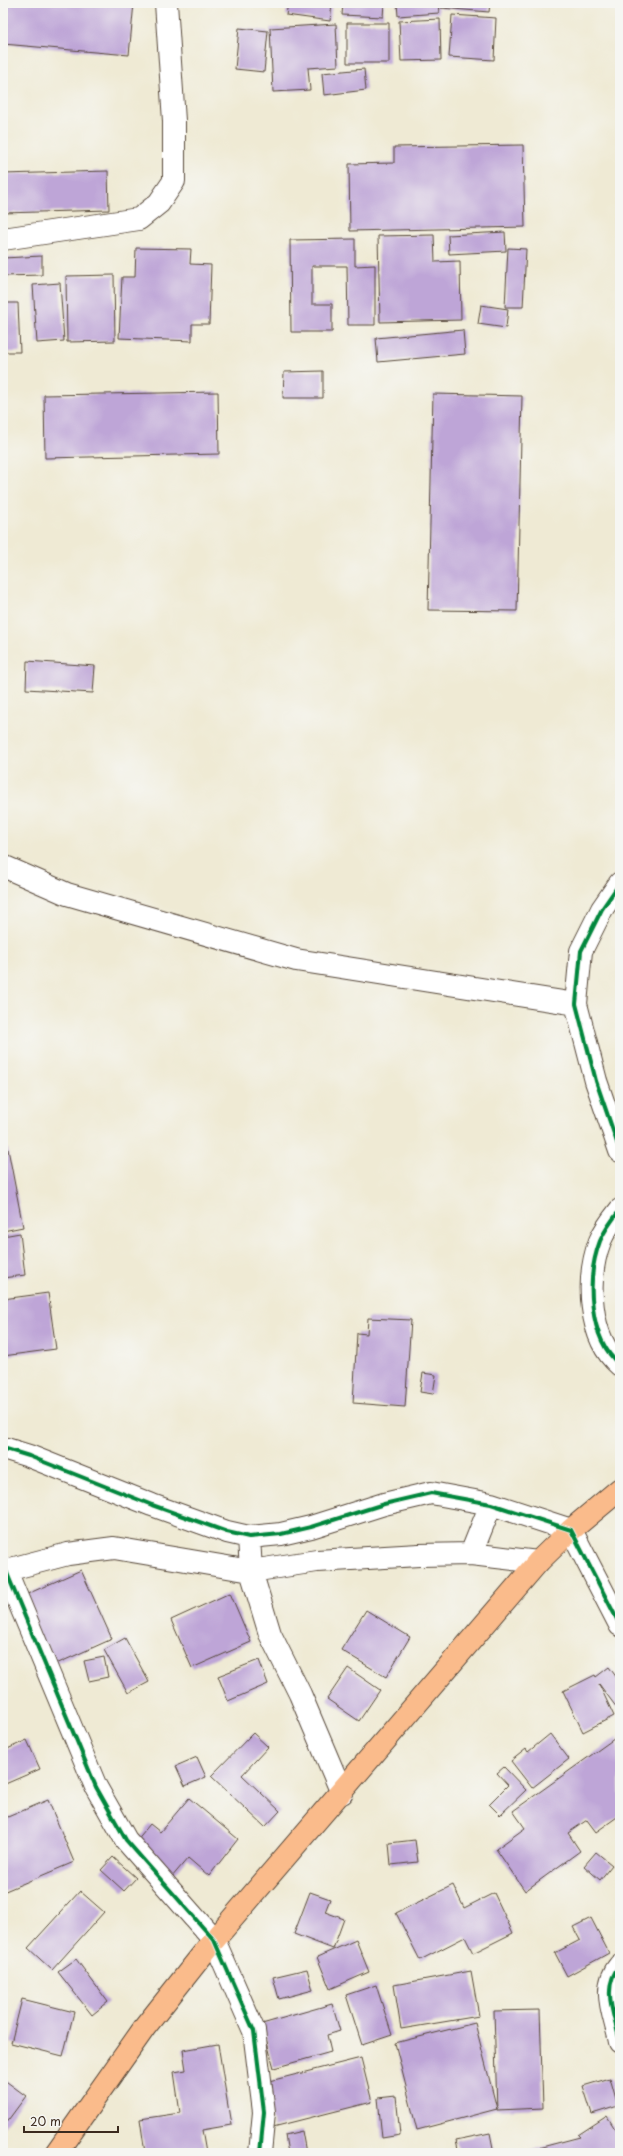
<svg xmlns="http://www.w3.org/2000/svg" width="623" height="2156" viewBox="0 0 623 2156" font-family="'Playpen Sans',sans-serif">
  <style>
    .building { fill: #bea5d7 }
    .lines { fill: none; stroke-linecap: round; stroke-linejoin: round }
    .minor-casing { stroke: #564739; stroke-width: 24 }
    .major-casing { stroke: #564739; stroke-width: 24 }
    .minor { stroke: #fff; stroke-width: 22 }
    .major { stroke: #fabb8b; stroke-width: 22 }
    .cycleway-casing { stroke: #f6f6f2; stroke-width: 6 }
    .cycleway { stroke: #00873e; stroke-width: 4 }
  </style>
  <rect width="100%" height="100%" fill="#f6f6f2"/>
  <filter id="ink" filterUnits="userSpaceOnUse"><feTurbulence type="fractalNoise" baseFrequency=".025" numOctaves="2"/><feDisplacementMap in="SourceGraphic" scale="8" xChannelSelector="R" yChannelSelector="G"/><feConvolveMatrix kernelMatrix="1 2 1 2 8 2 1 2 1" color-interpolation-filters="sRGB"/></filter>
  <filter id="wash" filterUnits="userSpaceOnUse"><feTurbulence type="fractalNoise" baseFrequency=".012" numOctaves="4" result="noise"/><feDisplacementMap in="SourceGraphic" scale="16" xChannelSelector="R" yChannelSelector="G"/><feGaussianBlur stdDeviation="0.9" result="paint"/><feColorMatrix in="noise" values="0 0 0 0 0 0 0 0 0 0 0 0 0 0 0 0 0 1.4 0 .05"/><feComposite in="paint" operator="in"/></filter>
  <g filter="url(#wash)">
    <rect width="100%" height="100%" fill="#efead4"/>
    <g id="blocks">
      <path class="building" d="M3,3H134L129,55L3,44Z
        M288,3H332L330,21L286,15Z
        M343,3H384L383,17L342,15Z
        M397,3H438L439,13L398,16Z
        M442,3H490L489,12L441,8Z
        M452,15L496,18L494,60L449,57Z
        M440,19L441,60L401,61L399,21Z
        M347,23H389V63H347Z
        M336,24L338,66L308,68L310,90L273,92L270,28Z
        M239,28L268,31L264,72L235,69Z
        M364,69L366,90L324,95L322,73Z
        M523,145L525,227L350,231L349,164L394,163V147Z
        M108,171L109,210L3,213V174Z
        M505,232L506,251L449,254L448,235Z
        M434,235L435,262L460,261L461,320L380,322L378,236Z
        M355,239V266L375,265V325H348L347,266H312V304H332V332H291L290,240Z
        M136,248L191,249L190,264L211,265L209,324H192V341L119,338L122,277H135Z
        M508,248L526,249L523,307H505Z
        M42,256V275L3,276V258Z
        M114,275L115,341L67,342L66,276Z
        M60,283L64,341L37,343L33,285Z
        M3,303H18L20,352H3Z
        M481,305L508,309L506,328L478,324Z
        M463,330L465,354L378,362L376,338Z
        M323,371V398H283L284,372Z
        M218,392L219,454L45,458L44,395Z
        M433,394L522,396L517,611L428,610Z
        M27,661L95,666L93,693L26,689Z
        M8,1149L23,1227L3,1231V1150Z
        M20,1233L25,1275L3,1278V1236Z
        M48,1293L56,1349L3,1356V1299Z
        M368,1318L411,1320L405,1407L353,1403L357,1333L367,1334Z
        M423,1373L436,1375L433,1394L420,1392Z
        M81,1570L112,1639L45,1669L14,1600Z
        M230,1593L251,1642L192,1668L171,1620Z
        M366,1610L410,1637L386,1677L341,1650Z
        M125,1638L149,1682L128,1693L104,1650Z
        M104,1657L108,1677L89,1681L84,1661Z
        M259,1660L268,1684L228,1701L218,1676Z
        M609,1667L620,1682V1712L599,1684L614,1716L583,1732L563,1691L595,1675L596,1677Z
        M348,1668L380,1690L359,1721L327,1699Z
        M253,1733L268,1747L242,1775L280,1811L265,1827L211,1776Z
        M550,1734L569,1759L532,1788L511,1761L526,1749L528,1752Z
        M618,1736L620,1815L596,1832L587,1820L568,1833L580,1851L525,1891L496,1849L525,1828L513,1811Z
        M27,1740L40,1769L3,1785V1751Z
        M197,1757L206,1777L185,1786L176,1766Z
        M504,1767L526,1790L500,1815L489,1804L508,1785L497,1773Z
        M189,1798L238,1839L209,1876L188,1858L166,1884L127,1852L150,1824L160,1832Z
        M48,1800L74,1862L3,1892V1819Z
        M415,1840L418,1862L391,1865L389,1843Z
        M596,1852L612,1865L600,1880L584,1866Z
        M113,1857L136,1878L124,1891L101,1870Z
        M453,1885L464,1908L494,1893L513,1933L473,1953L465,1937L420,1960L396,1913Z
        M80,1891L104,1912L52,1970L28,1948Z
        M310,1892L330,1899L325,1912L344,1919L333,1949L294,1934Z
        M591,1918L609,1953L567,1976L555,1953L580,1940L573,1927Z
        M356,1940L369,1972L330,1989L317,1957Z
        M76,1959L108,2002L92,2015L58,1972Z
        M307,1969L313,1990L279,1999L273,1977Z
        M471,1971L479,2016L401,2029L394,1985Z
        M376,1985L392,2035L362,2045L346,1995Z
        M22,1999L74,2012L63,2056L11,2043Z
        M332,2004L340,2031L327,2035L331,2052L274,2068L262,2024Z
        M540,2010L543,2108L497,2110L494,2011Z
        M475,2023L497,2109L417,2130L395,2043Z
        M218,2044L231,2125L202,2130L206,2153H145L140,2119L180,2113L174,2072L186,2070L183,2050Z
        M361,2058L372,2102L273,2127L262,2083Z
        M610,2078L618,2106L592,2114L583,2086Z
        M3,2079L26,2096L3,2127Z
        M396,2096L400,2135L382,2138L378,2098Z
        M607,2116L620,2137V2153H589L587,2149L588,2153H519L580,2137L578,2135Z
        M302,2131L306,2153H288L285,2135Z
        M490,2133L494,2153H459L456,2140Z"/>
    </g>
  </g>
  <g filter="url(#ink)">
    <use href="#blocks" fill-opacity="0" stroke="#564739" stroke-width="1"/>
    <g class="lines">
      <g class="minor-casing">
        <path id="minor" d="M3,239L139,219L159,203L174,181V121L166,3
          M3,866L67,894L296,960L576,1004
          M620,883L602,909L581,951L576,1004L596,1081L620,1151
          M620,1210C612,1220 605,1229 600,1241C586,1278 588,1338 620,1365
          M3,1448L29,1456L152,1505L227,1532L249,1537L281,1534L311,1527L384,1504L431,1493L491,1504L571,1530L620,1625
          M249,1537L251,1571L270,1634L300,1694L342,1793
          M471,1554L491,1504
          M3,1571L68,1554L114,1548L251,1571L317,1561L419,1555L471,1554L538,1562
          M6,1571L96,1787L126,1840L214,1940L254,2031L264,2112L260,2153
          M620,1965C600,1988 615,2016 620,2042"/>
      </g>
      <g class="major-casing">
        <path id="major" d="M56,2153L145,2027L214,1940L538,1562L571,1530L620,1489"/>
      </g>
      <use href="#minor" class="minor"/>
      <use href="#major" class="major"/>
      <g class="cycleway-casing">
        <path id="cycleway" d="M620,883L602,909L581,951L576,1004L596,1081L620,1151
          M620,1210C612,1220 605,1229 600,1241C586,1278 588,1338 620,1365
          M3,1448L29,1456L152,1505L227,1532L249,1537L281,1534L311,1527L384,1504L431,1493L491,1504L571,1530L620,1625
          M6,1571L96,1787L126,1840L214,1940L254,2031L264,2112L260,2153
          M620,1965C600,1988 615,2016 620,2042"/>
      </g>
      <use href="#cycleway" class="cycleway"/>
    </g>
  </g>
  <rect width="623" height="2156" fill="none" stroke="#f6f6f2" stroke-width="16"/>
  <path d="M24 2126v6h94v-6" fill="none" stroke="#3b2a1e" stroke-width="2"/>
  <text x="30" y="2126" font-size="12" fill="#3b2a1e" stroke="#f6f6f2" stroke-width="3" paint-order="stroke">20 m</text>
</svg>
